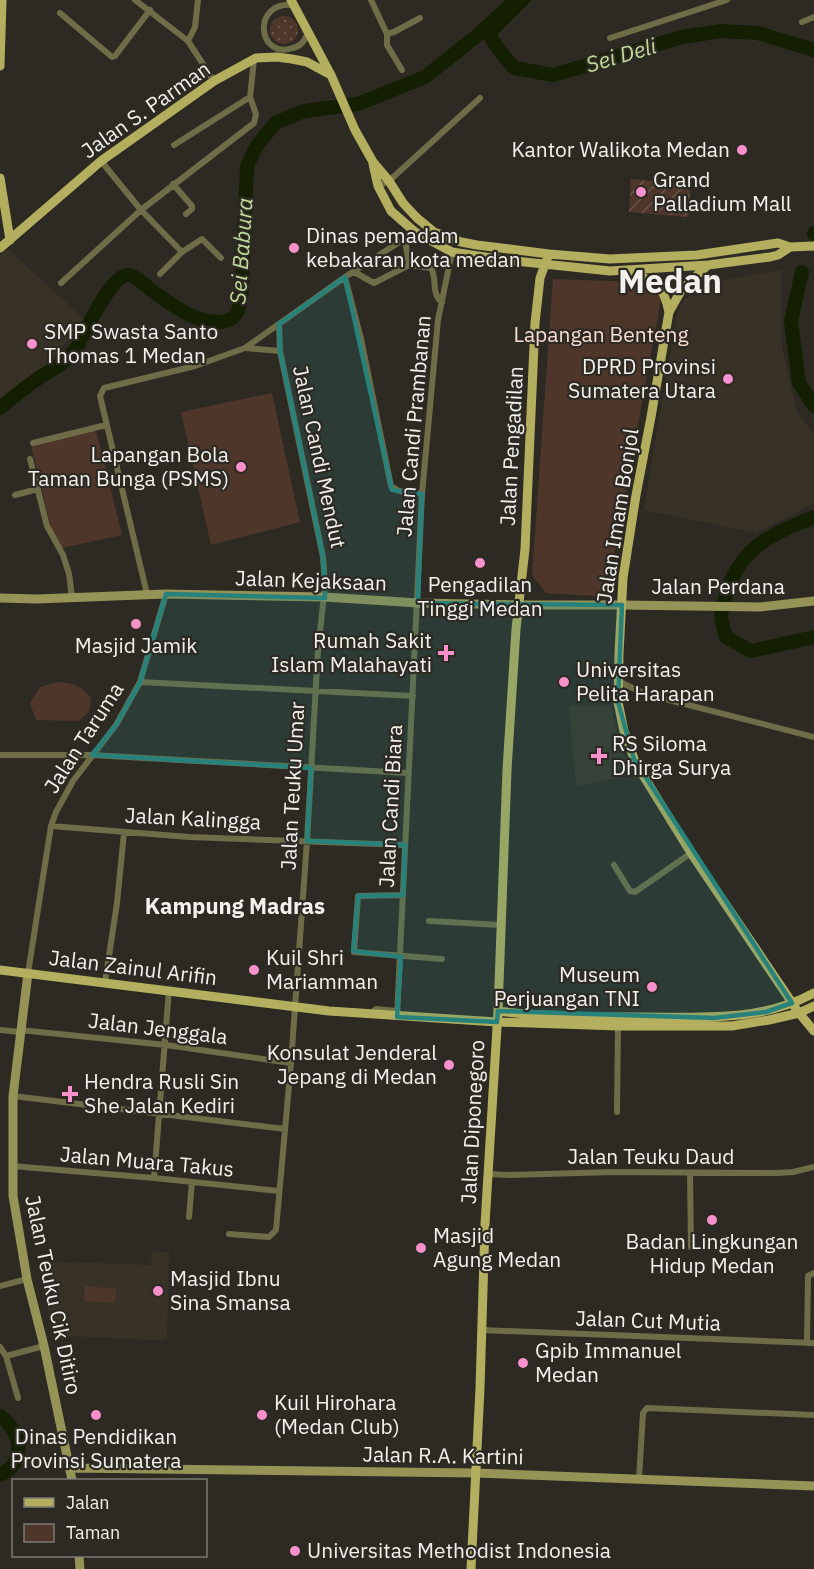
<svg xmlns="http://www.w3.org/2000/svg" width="814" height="1569" viewBox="0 0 814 1569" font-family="'IBM Plex Sans',sans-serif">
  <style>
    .built { fill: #383226 }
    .grass { fill: url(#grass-dots) }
    .park { fill: #4f362a }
    .garden { fill: url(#garden-furrows) }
    .water { fill: #131f00 }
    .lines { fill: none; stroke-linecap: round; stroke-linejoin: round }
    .river { stroke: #131f00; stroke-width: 14 }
    .street { stroke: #6f6d48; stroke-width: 6 }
    .secondary { stroke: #959356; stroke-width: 9 }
    .primary { stroke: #b3af5f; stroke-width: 9 }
    .marked { fill: #26827b; fill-opacity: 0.2; stroke: #26827b; stroke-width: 4.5; stroke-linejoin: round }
    .poi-dot { fill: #f890cb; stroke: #2d2a24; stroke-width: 2 }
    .labels { text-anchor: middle; stroke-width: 4.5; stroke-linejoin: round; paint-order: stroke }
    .street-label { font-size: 21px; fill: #f3f1ed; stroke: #2d2a24 }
    .poi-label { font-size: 21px; fill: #f3f1ed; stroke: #2d2a24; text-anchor: start }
    .park-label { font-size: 21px; fill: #faddd0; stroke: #2d2a24 }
    .water-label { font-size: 22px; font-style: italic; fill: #c1dc9a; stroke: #2d2a24 }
    .neighbourhood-label { font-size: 22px; font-weight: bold; fill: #f3f1ed; stroke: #2d2a24 }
    .town-label { font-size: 33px; font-weight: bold; fill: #f3f1ed; stroke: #2d2a24 }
  </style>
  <defs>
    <pattern id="grass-dots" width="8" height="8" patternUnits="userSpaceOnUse" patternTransform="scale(1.5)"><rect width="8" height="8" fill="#4f362a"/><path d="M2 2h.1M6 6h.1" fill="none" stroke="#695449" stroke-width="1.8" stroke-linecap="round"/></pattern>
    <pattern id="garden-furrows" width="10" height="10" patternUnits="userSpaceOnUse" patternTransform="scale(1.5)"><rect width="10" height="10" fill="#4f362a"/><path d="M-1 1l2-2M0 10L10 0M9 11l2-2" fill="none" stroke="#695449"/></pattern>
  </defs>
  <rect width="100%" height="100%" fill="#2d2a24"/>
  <path class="built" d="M8,249L85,320L45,368L0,403V256Z
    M781,270L782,347L797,412L814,435V503L756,533L644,510L676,318L680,307L685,299L720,280Z
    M569,705L611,706L619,739L629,773L618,778L576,787Z
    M152,1251L169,1252L167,1341L53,1335L38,1261L151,1265Z"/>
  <path class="grass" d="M270 30a14 14 0 1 1 28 0a14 14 0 1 1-28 0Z"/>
  <path class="park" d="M553,279L640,282L662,293L609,584L596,596L546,593L532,575Z
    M272,393L300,522L211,545L181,412Z
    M96,430L122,535L62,548L53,536L31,445Z
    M57,682C73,683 81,685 91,698L90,710L79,721L36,720L30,703L40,687Z
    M85,1286L116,1289L115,1303L84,1301Z"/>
  <path class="garden" d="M631,179L691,185L688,217L629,212Z"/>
  <path class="water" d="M506,0H532L491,41L477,26Z"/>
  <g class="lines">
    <path class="river" d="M516,0L488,27C490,43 505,56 514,68L553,75L682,37L721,31L758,33L814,50
      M814,234V233
      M802,272L791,321L799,383L814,406
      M0,408C12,398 24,388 36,380C50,370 67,363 76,348C85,334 110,275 128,275C136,276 145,285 151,290C170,303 192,321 216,322C239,323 240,306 242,288L247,166L256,147L275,123L304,111L358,104L425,77L488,27
      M814,517C773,534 741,546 727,592C720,615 719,614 726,637L751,651L814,637
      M0,1416C21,1431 28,1462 0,1475"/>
    <path class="street" d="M135,0L188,41L214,81
      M371,0L387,34L394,32L420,18
      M294,5C251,0 257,60 293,48C302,46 306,39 308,31
      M60,13L112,57L115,56L150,10
      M802,22L814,17
      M387,34V45L402,70
      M610,38L727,0
      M188,41L195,27L198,0
      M174,145L250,97L254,60
      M101,161L141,210L182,252
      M173,184L192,206V209L186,214
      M378,186L389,181L480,98
      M409,265L431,268C438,280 430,291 442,303
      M354,272L374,283L409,265L405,240
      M160,274L182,252L202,239L221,258
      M345,277L361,339L391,486L399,491L422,494
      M61,283L141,210L254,123L256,114L250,97
      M246,348L280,351
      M33,443L106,425
      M30,459L47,526L63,555L69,574L72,597
      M15,495L38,489
      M147,594L100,396L104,388L195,366L245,348L345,277L415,232
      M618,681L645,694L814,737
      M140,682L413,696
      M0,755H92L408,773
      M51,826L189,837L405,845
      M614,865L630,891L635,892L691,853
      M403,895L358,896L354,952L442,959
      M429,921L501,925
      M28,973L51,826L56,812L73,781L116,725L140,682L166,594
      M105,982L117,903L124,833
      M370,1014L376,1009L397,1011
      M397,1017L422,494L438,320L452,252
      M0,1030L20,1032
      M20,1030L166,1045L291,1063
      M13,1096L285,1129
      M617,1112L618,1026
      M12,1166L154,1178L279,1191
      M690,1173L691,1247
      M488,1174L511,1175L613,1172L776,1173L793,1172L814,1167
      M154,1178L169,990
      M189,1217L192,1182
      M229,1234L269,1237L276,1230L291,1063L307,841L318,650L325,586L323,557L280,351L279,324
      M0,1286L27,1279
      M481,1330L814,1343
      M807,1343L808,1276L814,1273
      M0,1347L6,1356L44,1346
      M6,1356L18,1398
      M639,1479L643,1413L647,1408L814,1415"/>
    <path class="secondary" d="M0,598L37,599L166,594L324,597L418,603L519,605H622L760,607L814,601
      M28,973L13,1096V1196L27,1279L44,1346L72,1480
      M71,1468L476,1473L814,1486
      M79,1556L80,1569"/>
    <path class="primary" d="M291,0L331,75L355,130L373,162L389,181L403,203L417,218L434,232L461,242L477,245L549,254L610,259L697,255L778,243L790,247L814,246
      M0,66L2,0
      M373,164L378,186L391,211L415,232L452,252L505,260L610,271L708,265L770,257L778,255L790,247
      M0,178L10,240
      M0,248L101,161L214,81L256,58L277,57L292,59L307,62L331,75
      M708,265L682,289L669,312L651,417L636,495L623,578L619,653L618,702L624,731L636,764L691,853L799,1013L814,1031
      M630,272C656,283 663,283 669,312
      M0,970L329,1011L497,1022L618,1026H732L769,1020L799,1013L814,1006
      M498,1011C546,1017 595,1017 644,1017C703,1017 761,1022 814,993
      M471,1569L480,1388L485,1224L498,1011L507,770L516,629L525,549L535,323L540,278L549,254"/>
  </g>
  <path class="marked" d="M345,277L392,490L422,494L418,603L622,605L618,702L634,759L792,1003L766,1012L714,1018L498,1011L497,1022L397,1017L401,957L353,951L358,896L403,895L405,845L307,841L311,768L92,755L116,725L140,682L166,594L325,598L323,557L280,351L279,324Z"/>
  <g class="poi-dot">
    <circle cx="742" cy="150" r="6"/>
    <circle cx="641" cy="192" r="6"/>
    <circle cx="294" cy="248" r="6"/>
    <circle cx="32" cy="344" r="6"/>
    <circle cx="728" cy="379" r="6"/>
    <circle cx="241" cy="467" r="6"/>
    <circle cx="480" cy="563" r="6"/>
    <circle cx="136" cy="624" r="6"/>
    <path d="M443 644h6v6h6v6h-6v6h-6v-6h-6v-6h6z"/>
    <circle cx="564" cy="682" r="6"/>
    <path d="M596 747h6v6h6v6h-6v6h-6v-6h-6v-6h6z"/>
    <circle cx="254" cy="970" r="6"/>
    <circle cx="652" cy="987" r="6"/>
    <circle cx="449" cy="1065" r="6"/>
    <path d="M67 1085h6v6h6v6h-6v6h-6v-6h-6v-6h6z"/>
    <circle cx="712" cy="1220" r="6"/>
    <circle cx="421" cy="1248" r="6"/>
    <circle cx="158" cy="1291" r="6"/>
    <circle cx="523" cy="1363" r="6"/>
    <circle cx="96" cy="1415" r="6"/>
    <circle cx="262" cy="1415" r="6"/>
    <circle cx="295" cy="1551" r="6"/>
  </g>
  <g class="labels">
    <g class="street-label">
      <text transform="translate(146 110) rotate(-35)" y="7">Jalan S. Parman</text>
      <text transform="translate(414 426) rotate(-85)" y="7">Jalan Candi Prambanan</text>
      <text transform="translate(512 446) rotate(-87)" y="7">Jalan Pengadilan</text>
      <text transform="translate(319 457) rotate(78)" y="7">Jalan Candi Mendut</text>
      <text transform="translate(618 516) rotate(-81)" y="7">Jalan Imam Bonjol</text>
      <text transform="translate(311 581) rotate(2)" y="7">Jalan Kejaksaan</text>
      <text x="718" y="594">Jalan Perdana</text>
      <text transform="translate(84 738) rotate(-57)" y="7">Jalan Taruma</text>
      <text transform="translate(293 786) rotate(-87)" y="7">Jalan Teuku Umar</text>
      <text transform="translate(391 806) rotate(-87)" y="7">Jalan Candi Biara</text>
      <text transform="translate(193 819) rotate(3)" y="7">Jalan Kalingga</text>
      <text transform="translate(133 968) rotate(7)" y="7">Jalan Zainul Arifin</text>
      <text transform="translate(158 1029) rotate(7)" y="7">Jalan Jenggala</text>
      <text transform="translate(473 1122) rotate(-87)" y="7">Jalan Diponegoro</text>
      <text x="651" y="1164">Jalan Teuku Daud</text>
      <text transform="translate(147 1162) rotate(5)" y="7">Jalan Muara Takus</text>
      <text transform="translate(53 1295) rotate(78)" y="7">Jalan Teuku Cik Ditiro</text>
      <text transform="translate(648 1321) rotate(2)" y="7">Jalan Cut Mutia</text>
      <text transform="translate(443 1456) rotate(1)" y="7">Jalan R.A. Kartini</text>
    </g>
    <g class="poi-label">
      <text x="730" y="157" text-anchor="end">Kantor Walikota Medan</text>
      <text x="653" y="187">Grand<tspan x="653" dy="24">Palladium Mall</tspan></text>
      <text x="306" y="243">Dinas pemadam<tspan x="306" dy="24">kebakaran kota medan</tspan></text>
      <text x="44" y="339">SMP Swasta Santo<tspan x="44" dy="24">Thomas 1 Medan</tspan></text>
      <text x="716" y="374" text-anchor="end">DPRD Provinsi<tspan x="716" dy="24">Sumatera Utara</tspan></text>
      <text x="229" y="462" text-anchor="end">Lapangan Bola<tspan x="229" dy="24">Taman Bunga (PSMS)</tspan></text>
      <text x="480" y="592" text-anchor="middle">Pengadilan<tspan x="480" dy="24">Tinggi Medan</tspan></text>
      <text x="432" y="648" text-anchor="end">Rumah Sakit<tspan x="432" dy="24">Islam Malahayati</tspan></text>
      <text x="136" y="653" text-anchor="middle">Masjid Jamik</text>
      <text x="576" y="677">Universitas<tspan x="576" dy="24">Pelita Harapan</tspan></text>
      <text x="612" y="751">RS Siloma<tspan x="612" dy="24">Dhirga Surya</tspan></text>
      <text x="266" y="965">Kuil Shri<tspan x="266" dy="24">Mariamman</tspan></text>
      <text x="640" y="982" text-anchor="end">Museum<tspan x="640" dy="24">Perjuangan TNI</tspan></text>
      <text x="437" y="1060" text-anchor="end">Konsulat Jenderal<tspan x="437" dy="24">Jepang di Medan</tspan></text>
      <text x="84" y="1089">Hendra Rusli Sin<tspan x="84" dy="24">She Jalan Kediri</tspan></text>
      <text x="433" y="1243">Masjid<tspan x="433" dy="24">Agung Medan</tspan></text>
      <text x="712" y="1249" text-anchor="middle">Badan Lingkungan<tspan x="712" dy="24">Hidup Medan</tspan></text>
      <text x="170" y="1286">Masjid Ibnu<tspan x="170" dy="24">Sina Smansa</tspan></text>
      <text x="535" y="1358">Gpib Immanuel<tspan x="535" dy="24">Medan</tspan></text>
      <text x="274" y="1410">Kuil Hirohara<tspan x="274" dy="24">(Medan Club)</tspan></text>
      <text x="96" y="1444" text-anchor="middle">Dinas Pendidikan<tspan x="96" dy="24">Provinsi Sumatera</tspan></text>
      <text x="307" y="1558">Universitas Methodist Indonesia</text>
    </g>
    <g class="park-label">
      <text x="601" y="342">Lapangan Benteng</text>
    </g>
    <g class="water-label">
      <text transform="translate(621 55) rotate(-16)" y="8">Sei Deli</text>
      <text transform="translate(241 251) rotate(-86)" y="8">Sei Babura</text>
    </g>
    <g class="neighbourhood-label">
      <text x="235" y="914">Kampung Madras</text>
    </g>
    <g class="town-label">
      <text x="670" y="293">Medan</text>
    </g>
  </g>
  <rect x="12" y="1479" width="195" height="78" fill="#2d2a24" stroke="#7c7a74" stroke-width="1.5"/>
  <rect x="24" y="1498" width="30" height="9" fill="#b3af5f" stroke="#7c7a74" stroke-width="1.5"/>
  <text x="66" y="1509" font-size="18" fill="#f3f1ed">Jalan</text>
  <rect x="24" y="1524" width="30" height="18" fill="#4f362a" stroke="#7c7a74" stroke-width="1.5"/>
  <text x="66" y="1539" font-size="18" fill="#f3f1ed">Taman</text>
</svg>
